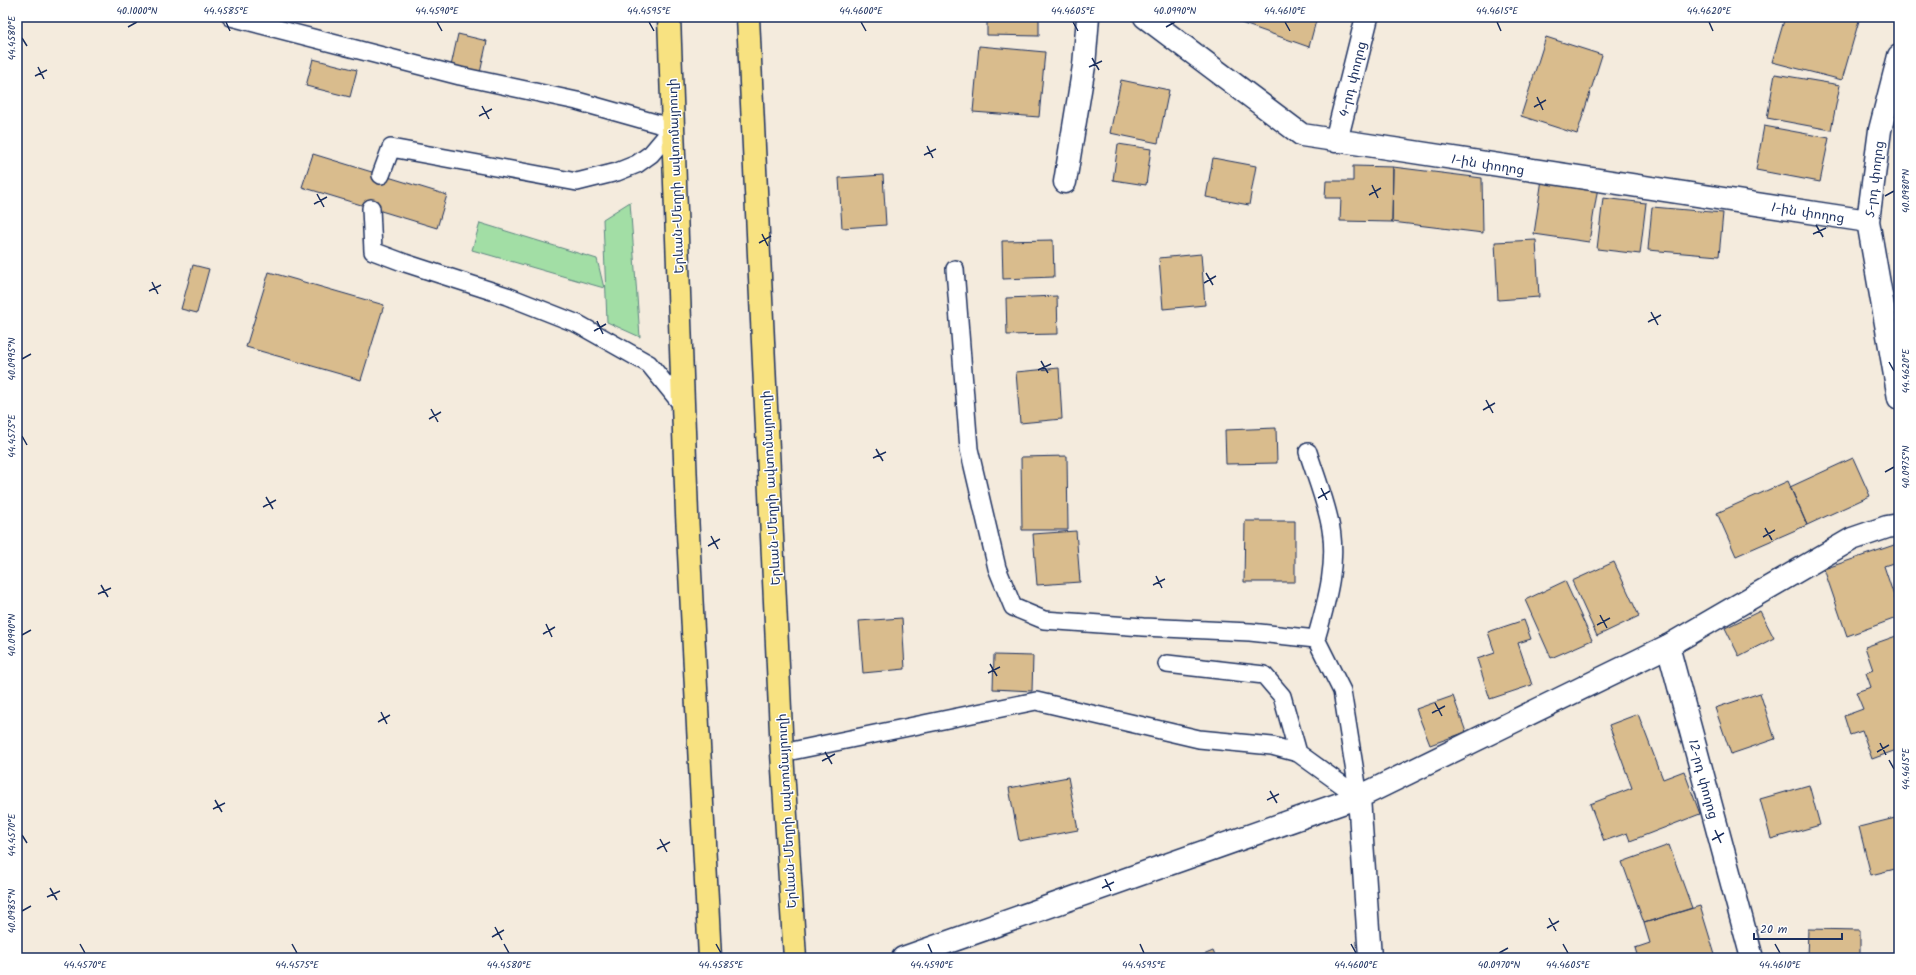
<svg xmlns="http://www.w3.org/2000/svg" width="1916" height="975" viewBox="0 0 1916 975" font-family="Kalam,'Noto Sans Armenian',sans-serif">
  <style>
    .green { fill: #a2dea5; stroke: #5e8682 }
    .building { fill: #d9bc8d; stroke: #1b2f5e }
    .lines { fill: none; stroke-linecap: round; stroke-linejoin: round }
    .service-casing { stroke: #1b2f5e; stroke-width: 20 }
    .minor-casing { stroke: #1b2f5e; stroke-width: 25 }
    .tertiary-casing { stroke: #1b2f5e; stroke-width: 25 }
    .trunk-casing { stroke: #1b2f5e; stroke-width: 25 }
    .service { stroke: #fff; stroke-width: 17 }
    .minor { stroke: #fff; stroke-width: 22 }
    .tertiary { stroke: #fff; stroke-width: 22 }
    .trunk { stroke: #f8e281; stroke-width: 22 }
    .ticks { fill: none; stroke: #1b2f5e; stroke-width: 1.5 }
    .labels { text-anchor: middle; stroke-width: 3; stroke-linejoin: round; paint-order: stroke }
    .street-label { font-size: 13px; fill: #1b2f5e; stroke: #fff }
    .neatline { fill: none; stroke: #1b2f5e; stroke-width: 1.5 }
    .ticks-label { font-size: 10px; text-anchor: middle; fill: #1b2f5e }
  </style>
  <rect width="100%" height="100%" fill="#f4ebdd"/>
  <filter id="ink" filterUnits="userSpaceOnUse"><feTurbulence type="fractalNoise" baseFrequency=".025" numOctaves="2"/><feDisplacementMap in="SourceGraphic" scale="8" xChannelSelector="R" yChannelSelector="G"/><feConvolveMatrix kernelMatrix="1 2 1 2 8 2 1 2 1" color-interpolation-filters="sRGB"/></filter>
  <g filter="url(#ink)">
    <path class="green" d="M630,202L640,337L607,322L603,219Z
      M480,223L597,259L604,288L472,250Z"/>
    <path class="building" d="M987,17H1039V36L987,35Z
      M1243,17H1317L1309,47L1241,23Z
      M1785,17H1860L1842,80L1772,62Z
      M458,34L487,41L480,73L451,66Z
      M1546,37L1602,55L1577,134L1521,116Z
      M979,46L1045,52L1039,117L973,112Z
      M313,59L357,70L350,97L306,86Z
      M1775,74L1840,85L1831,130L1767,118Z
      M1121,80L1169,90L1158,143L1110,133Z
      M1764,126L1829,138L1820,182L1756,170Z
      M1118,144L1151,149L1146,185L1113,180Z
      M313,154L447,195L437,228L302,187Z
      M1213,158L1256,166L1249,205L1206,197Z
      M1353,166L1393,167L1392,222L1340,221L1341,198H1325L1326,181H1353Z
      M1393,167L1482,178L1483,233L1392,222Z
      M883,175L886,225L842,228L839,178Z
      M1542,179L1598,187L1589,242L1534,234Z
      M1603,198L1646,203L1640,254L1597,249Z
      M1652,207L1723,213L1719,256L1648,250Z
      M1053,240L1054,277L1003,279L1002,241Z
      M1536,240L1539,297L1498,300L1495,242Z
      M1201,254L1205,305L1163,309L1159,258Z
      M193,265L209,269L197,313L181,309Z
      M269,272L384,305L361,380L246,347Z
      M1057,296L1058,334L1007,335L1006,298Z
      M1059,368L1062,419L1020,423L1016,372Z
      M1276,428L1277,463L1226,464L1225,430Z
      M1067,456L1068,530H1022L1021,457Z
      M1853,458L1870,496L1807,525L1790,487Z
      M1788,481L1807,525L1736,556L1717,513Z
      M1245,521H1295V582H1244Z
      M1076,531L1080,582L1037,585L1033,534Z
      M1897,544L1899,561L1884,566L1899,611V617L1847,636L1824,569Z
      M1614,562L1639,616L1597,636L1572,581Z
      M1565,581L1592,640L1551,658L1525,600Z
      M1760,611L1774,638L1739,656L1725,628Z
      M902,618L905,669L863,673L859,621Z
      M1524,620L1531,639L1518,643L1532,685L1490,699L1477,659L1495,653L1488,632Z
      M1899,635V749L1872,759L1862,731L1850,735L1844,716L1863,709L1856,692L1871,687L1866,673L1873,670L1865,647Z
      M994,655L1033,656L1032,691L993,689Z
      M1760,693L1775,739L1731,754L1715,708Z
      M1453,696L1466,732L1430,745L1416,709Z
      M1638,714L1663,779L1684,771L1700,814L1630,841L1627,833L1604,841L1590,804L1632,788L1609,725Z
      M1068,777L1078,830L1019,841L1009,788Z
      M1809,785L1820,825L1771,839L1760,799Z
      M1899,817V868L1871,875L1859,827Z
      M1669,845L1692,908L1644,923L1622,862Z
      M1700,906L1716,958H1638L1635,948L1650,943L1644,923Z
      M1808,929L1860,930V958H1807Z
      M1213,951L1216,958H1196Z"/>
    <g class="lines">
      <g class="service-casing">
        <path id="service" d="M231,17L460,76L577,101L673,128L651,154L637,164L617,172L577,182L391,148L381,175
          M371,208L373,251L405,263L507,296L578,324L649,364L683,406
          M955,269L969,449L997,568L1013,607L1044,620L1143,627L1250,632L1316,639L1342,691L1359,797
          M1308,452C1315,474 1324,497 1329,519C1339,559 1327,601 1316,639
          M1167,664L1264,675L1282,696L1298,753
          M782,753L1036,701L1199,739L1272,746L1298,753L1359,797"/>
      </g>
      <g class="minor-casing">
        <path id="minor" d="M1145,17L1302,135L1868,221
          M1899,56L1880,130L1868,221L1899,398
          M1336,141L1367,17
          M1065,182L1084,66L1088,17
          M1668,646L1752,958"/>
      </g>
      <g class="tertiary-casing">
        <path id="tertiary" d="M1359,797L1370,958
          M903,958L1359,797L1668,646L1852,539L1887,527L1899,525"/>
      </g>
      <g class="trunk-casing">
        <path id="trunk" d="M669,17L687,514L710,958
          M748,17L782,753L795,958"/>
      </g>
      <use href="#service" class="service"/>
      <use href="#minor" class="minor"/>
      <use href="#tertiary" class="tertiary"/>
      <use href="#trunk" class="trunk"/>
    </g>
  </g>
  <path class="ticks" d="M226,22L230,31M437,22L442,31M649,22L654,31M861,22L866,31M1073,22L1078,31M1285,22L1290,31M1497,22L1501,31M1709,22L1713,31M128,27L137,22M1166,27L1175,22M22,38L27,46M1092,58L1099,70M38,67L44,79M1089,67L1102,61M35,76L47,70M1537,97L1543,110M482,106L489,119M1534,107L1546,100M479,116L492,109M927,146L933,158M924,155L936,149M1372,185L1378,198M317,194L324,207M1369,195L1381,188M1885,196L1894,191M314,204L327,197M1816,225L1823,237M762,234L768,246M1813,234L1826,228M759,243L771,236M1206,273L1213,285M152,282L158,294M1204,283L1216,276M149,291L161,285M1651,312L1658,325M597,321L603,334M1648,322L1661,315M594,331L606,324M22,359L31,354M1041,361L1048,373M1889,362L1894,371M1038,370L1051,364M1486,400L1493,413M431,409L438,422M1483,410L1495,403M429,419L441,412M22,436L27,445M876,449L883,461M873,458L886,452M1885,472L1894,467M1321,488L1327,500M266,497L273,509M1318,498L1330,491M263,507L276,500M1765,528L1772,540M711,536L718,549M1763,537L1775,530M708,546L720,539M1156,576L1162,588M101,585L108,597M1153,585L1165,579M98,594L111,588M1600,615L1607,628M546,624L552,637M1597,625L1610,618M543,634L555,627M22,635L31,630M990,664L997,676M988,673L1000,667M1435,703L1442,716M381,712L387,724M1432,713L1445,706M378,722L390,715M1880,743L1886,755M825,752L832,764M1877,752L1889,745M1889,760L1894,769M822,761L835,754M1270,791L1277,803M215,800L222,812M1267,800L1279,794M213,809L225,803M1715,830L1721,843M22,835L27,843M660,839L667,852M1712,840L1724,833M657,849L670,842M1105,879L1111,891M50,888L57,900M1102,888L1114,882M47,897L60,891M22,911L31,906M1549,918L1556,931M495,927L502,940M1547,928L1559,921M492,937L504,930M80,944L85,953M292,944L297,953M504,944L509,953M716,944L721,953M928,944L932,953M1140,944L1144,953M1351,944L1356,953M1563,944L1568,953M1775,944L1780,953M1499,953L1508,948"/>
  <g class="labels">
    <g class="street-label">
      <text transform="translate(1352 79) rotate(-76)" y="5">4-րդ փողոց</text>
      <text transform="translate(1488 164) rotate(9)" y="5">1-ին փողոց</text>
      <text transform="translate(675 176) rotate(-92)" y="5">Երևան-Մեղրի ավտոմայրուղի</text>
      <text transform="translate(1874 179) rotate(-83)" y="5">5-րդ փողոց</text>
      <text transform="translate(1808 212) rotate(9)" y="5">1-ին փողոց</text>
      <text transform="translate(770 488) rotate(-93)" y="5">Երևան-Մեղրի ավտոմայրուղի</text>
      <text transform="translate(1704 779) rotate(75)" y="5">12-րդ փողոց</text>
      <text transform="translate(786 811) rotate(-93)" y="5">Երևան-Մեղրի ավտոմայրուղի</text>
    </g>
  </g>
  <rect width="1916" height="975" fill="none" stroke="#fff" stroke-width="44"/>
  <path d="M1754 933v6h88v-6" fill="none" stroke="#1b2f5e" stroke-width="2"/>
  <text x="1760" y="933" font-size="12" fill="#1b2f5e" stroke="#ffffff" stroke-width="3" paint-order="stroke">20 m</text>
  <rect x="22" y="22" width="1872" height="931" class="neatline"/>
  <g class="ticks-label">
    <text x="137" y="14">40.1000°N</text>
    <text x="226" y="14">44.4585°E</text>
    <text x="437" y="14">44.4590°E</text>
    <text x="649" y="14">44.4595°E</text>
    <text x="861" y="14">44.4600°E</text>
    <text x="1073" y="14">44.4605°E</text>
    <text x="1175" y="14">40.0990°N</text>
    <text x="1285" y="14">44.4610°E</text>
    <text x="1497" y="14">44.4615°E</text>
    <text x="1709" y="14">44.4620°E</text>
    <text transform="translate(11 38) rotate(-90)" y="4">44.4580°E</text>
    <text transform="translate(1905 191) rotate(-90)" y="4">40.0980°N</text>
    <text transform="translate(11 359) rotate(-90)" y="4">40.0995°N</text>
    <text transform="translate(1905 371) rotate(-90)" y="4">44.4620°E</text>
    <text transform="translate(11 436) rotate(-90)" y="4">44.4575°E</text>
    <text transform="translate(1905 467) rotate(-90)" y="4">40.0975°N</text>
    <text transform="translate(11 635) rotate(-90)" y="4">40.0990°N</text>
    <text transform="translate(1905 769) rotate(-90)" y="4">44.4615°E</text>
    <text transform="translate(11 835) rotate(-90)" y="4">44.4570°E</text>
    <text transform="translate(11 911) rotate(-90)" y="4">40.0985°N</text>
    <text x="85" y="968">44.4570°E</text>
    <text x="297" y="968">44.4575°E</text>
    <text x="509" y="968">44.4580°E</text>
    <text x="721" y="968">44.4585°E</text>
    <text x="932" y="968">44.4590°E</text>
    <text x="1144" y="968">44.4595°E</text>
    <text x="1356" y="968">44.4600°E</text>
    <text x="1499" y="968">40.0970°N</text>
    <text x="1568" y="968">44.4605°E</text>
    <text x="1780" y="968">44.4610°E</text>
  </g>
</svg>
